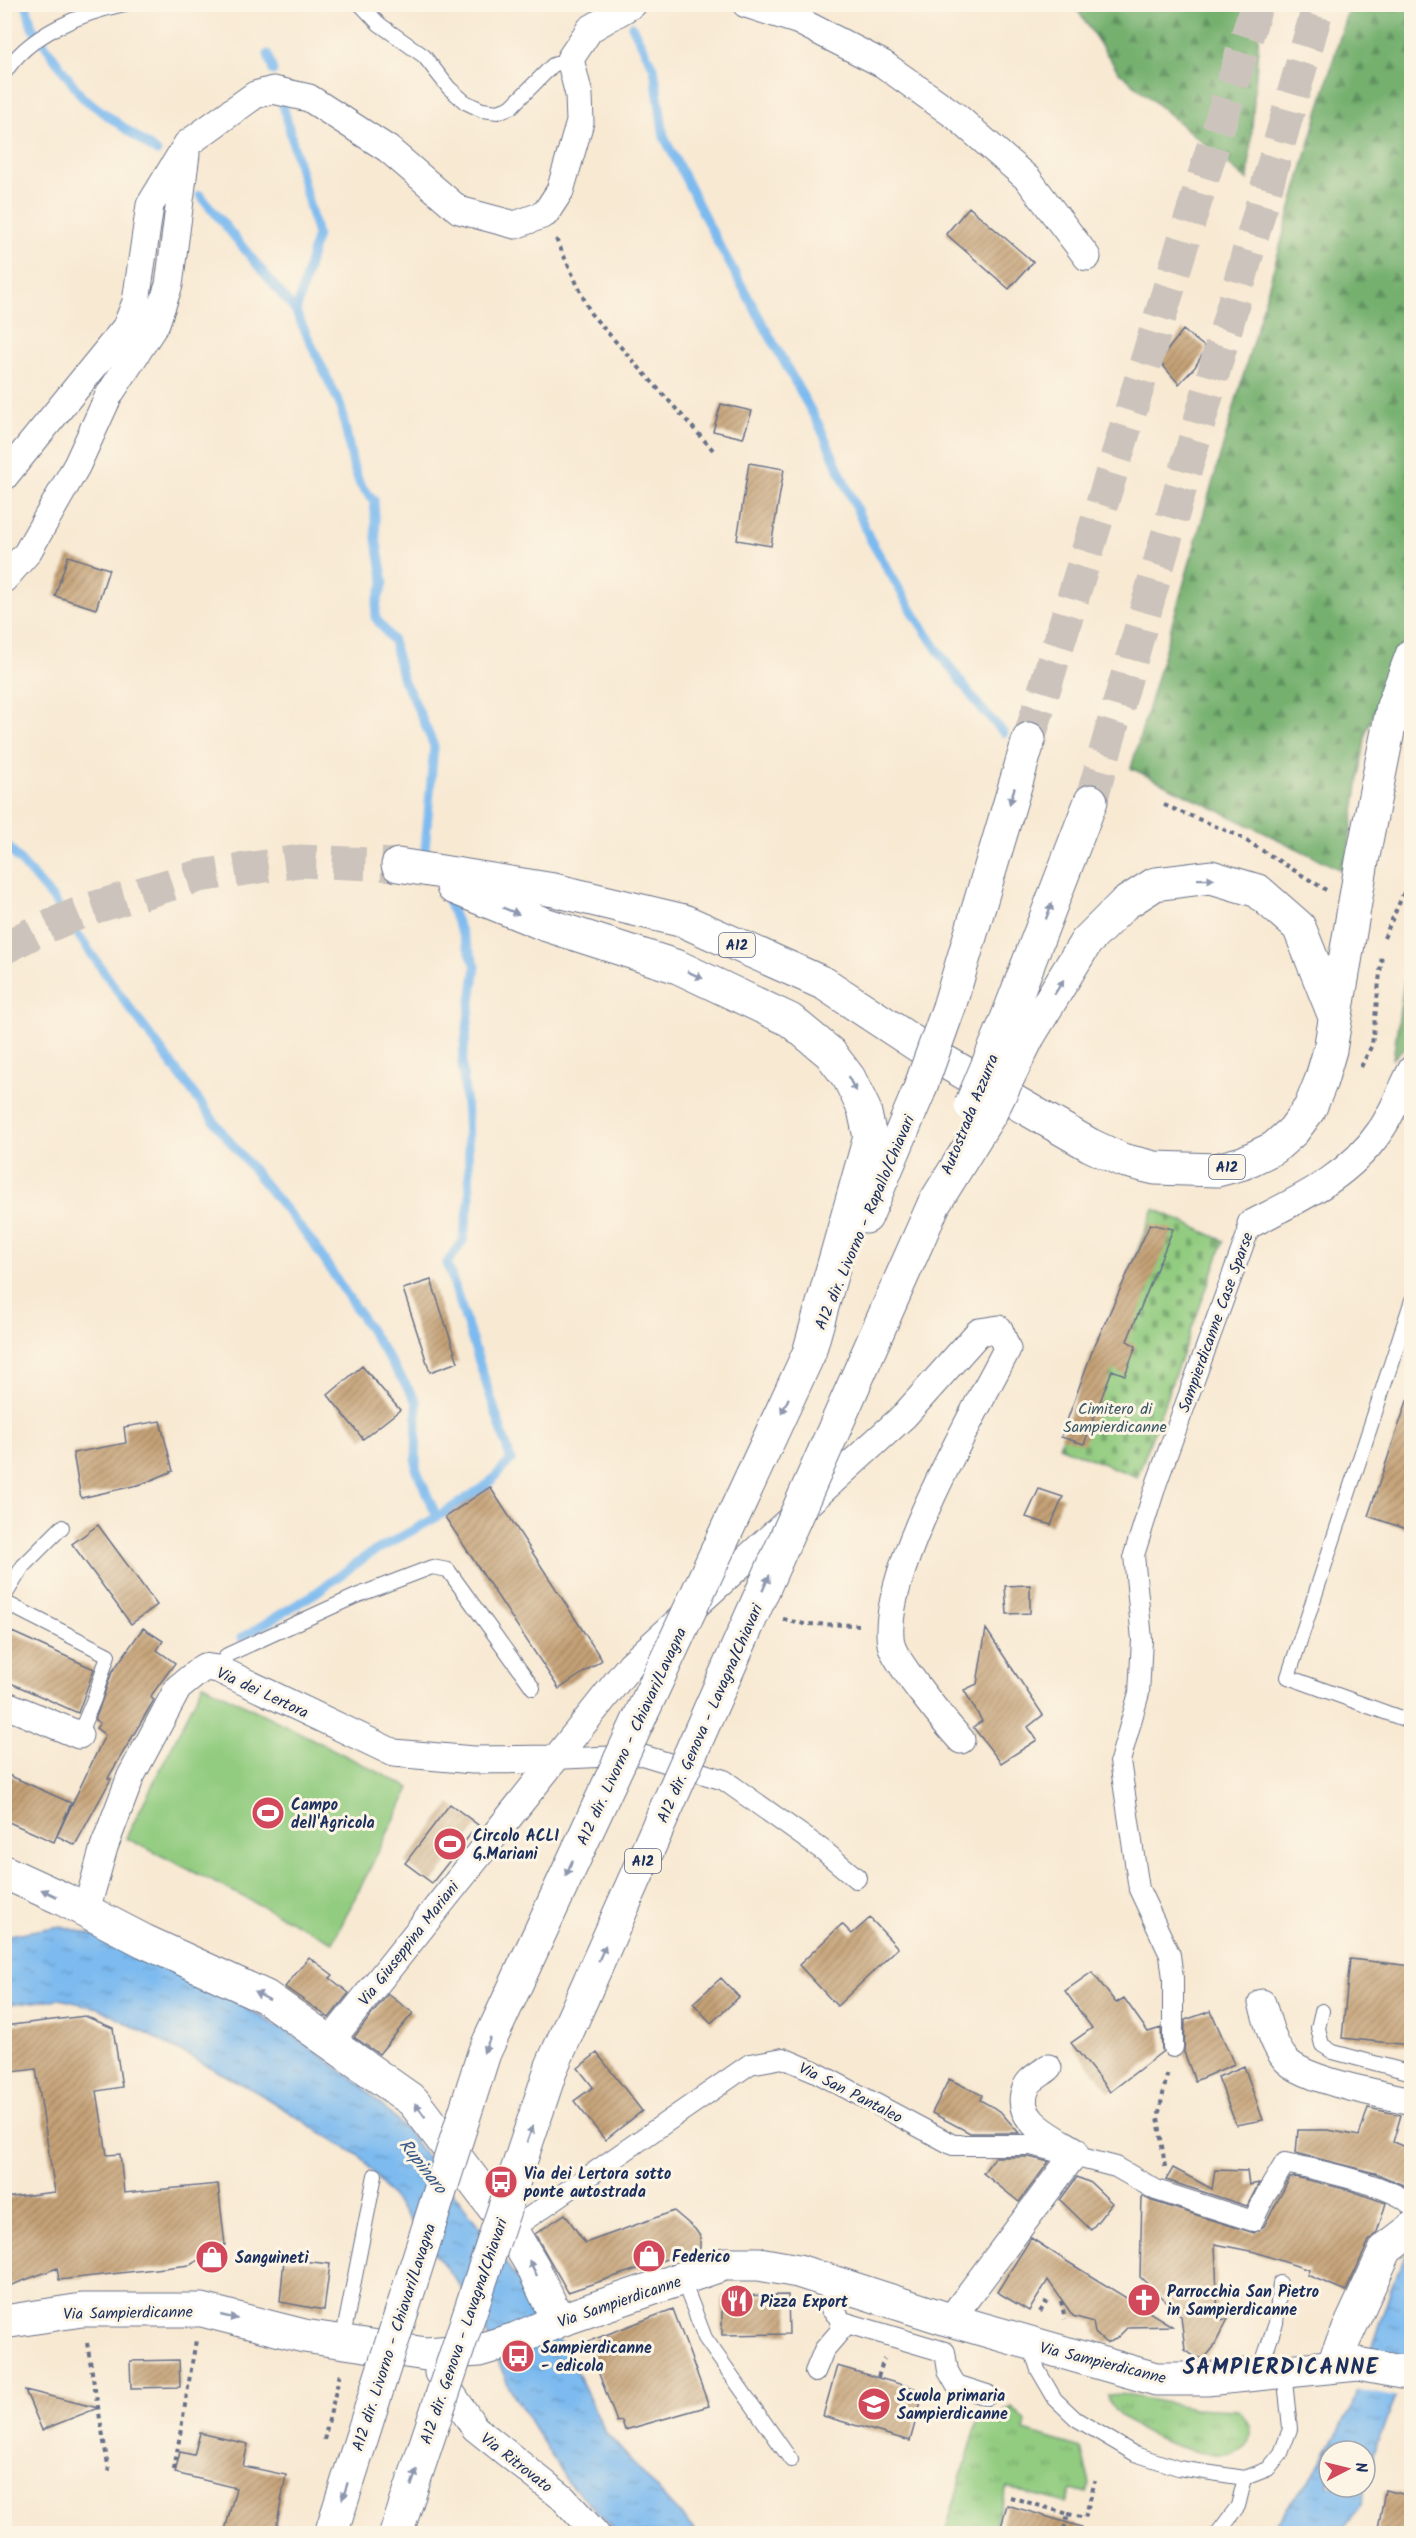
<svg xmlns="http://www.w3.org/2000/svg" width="1416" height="2538" viewBox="0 0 1416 2538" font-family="Kalam,sans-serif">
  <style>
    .grass { fill: url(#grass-tufts); stroke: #567e6f; stroke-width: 1.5 }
    .forest { fill: url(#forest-firs); stroke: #487066; stroke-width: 1.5 }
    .cemetery { fill: url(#cemetery-stones); stroke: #567e6f; stroke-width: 1.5 }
    .garden { fill: #92cc80; stroke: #567e6f; stroke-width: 1.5 }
    .water { fill: url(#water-ripples); stroke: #4c74a6; stroke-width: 1.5; fill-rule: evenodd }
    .pier { fill: #f8e9d3 }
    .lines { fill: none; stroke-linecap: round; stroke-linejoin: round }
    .stream { stroke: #7cbaef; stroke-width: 9 }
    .building { fill: url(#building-hatch) }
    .motorway-tunnel { stroke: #ccc4bc; stroke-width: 33; stroke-dasharray: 33 16; stroke-linecap: butt }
    .service-casing { stroke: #687087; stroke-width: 16 }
    .pedestrian-casing { stroke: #687087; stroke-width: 22 }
    .minor-casing { stroke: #687087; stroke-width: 29 }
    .tertiary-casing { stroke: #687087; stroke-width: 35 }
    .secondary-casing { stroke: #687087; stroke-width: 35 }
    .motorway-casing { stroke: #687087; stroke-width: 35 }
    .path { stroke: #687087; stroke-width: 4; stroke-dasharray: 4.5 4.5; stroke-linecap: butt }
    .service { stroke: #fff; stroke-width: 14 }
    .pedestrian { stroke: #fff; stroke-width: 20 }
    .minor { stroke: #fff; stroke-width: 27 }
    .tertiary { stroke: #fff; stroke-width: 33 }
    .secondary { stroke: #fff; stroke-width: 33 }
    .motorway { stroke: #fff; stroke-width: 33 }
    .motorway-bridge-casing { stroke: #687087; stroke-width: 35; stroke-linecap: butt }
    .motorway-bridge { stroke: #fff; stroke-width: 33 }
    .oneway { fill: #8d97ae }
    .labels { text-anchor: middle; stroke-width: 6; stroke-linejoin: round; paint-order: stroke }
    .shield { fill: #fcf5e5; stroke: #5e6a86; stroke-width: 1.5 }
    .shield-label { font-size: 15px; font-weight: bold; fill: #1b2f5e }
    .street-label { font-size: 16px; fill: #1b2f5e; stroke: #fcf5e5 }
    .park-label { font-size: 16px; fill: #395666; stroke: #fcf5e5 }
    .poi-label { font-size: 16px; font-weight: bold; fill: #1b2f5e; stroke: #fcf5e5; text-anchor: start }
    .water-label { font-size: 18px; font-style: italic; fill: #38598a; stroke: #fcf5e5 }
    .district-label { font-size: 22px; font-weight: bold; letter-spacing: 1.5px; fill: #1b2f5e; stroke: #fcf5e5 }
  </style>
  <defs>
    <pattern id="grass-tufts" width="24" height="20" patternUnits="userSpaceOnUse" patternTransform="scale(1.5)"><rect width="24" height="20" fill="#92cc80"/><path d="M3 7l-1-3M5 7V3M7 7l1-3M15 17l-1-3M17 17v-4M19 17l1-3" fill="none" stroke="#76a66c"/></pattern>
    <pattern id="forest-firs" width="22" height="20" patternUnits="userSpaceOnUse" patternTransform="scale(1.5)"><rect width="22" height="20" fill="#75b06e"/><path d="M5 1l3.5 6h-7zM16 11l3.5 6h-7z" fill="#5f905e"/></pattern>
    <pattern id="cemetery-stones" width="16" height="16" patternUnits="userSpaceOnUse" patternTransform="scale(1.5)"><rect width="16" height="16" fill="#92cc80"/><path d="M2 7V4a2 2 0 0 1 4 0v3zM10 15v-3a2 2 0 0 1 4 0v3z" fill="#76a66c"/></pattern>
    <pattern id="water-ripples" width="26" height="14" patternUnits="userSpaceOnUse" patternTransform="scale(1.5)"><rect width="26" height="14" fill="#7cbaef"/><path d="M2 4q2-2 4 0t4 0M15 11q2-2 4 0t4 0" fill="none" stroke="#6598c5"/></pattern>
    <pattern id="building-hatch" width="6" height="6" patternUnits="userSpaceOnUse" patternTransform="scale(1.5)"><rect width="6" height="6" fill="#c5a176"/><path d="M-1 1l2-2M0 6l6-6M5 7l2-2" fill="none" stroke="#9f8464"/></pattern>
  </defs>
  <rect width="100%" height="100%" fill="#fcf5e5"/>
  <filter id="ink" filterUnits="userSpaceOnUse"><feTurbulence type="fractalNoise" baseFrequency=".0167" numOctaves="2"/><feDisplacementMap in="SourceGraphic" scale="12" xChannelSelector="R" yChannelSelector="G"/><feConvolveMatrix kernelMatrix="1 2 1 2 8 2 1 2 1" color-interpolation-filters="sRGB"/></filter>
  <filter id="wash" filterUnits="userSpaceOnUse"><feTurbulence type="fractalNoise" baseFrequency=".008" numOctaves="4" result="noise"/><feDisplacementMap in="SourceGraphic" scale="24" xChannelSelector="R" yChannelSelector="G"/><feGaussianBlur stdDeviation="1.35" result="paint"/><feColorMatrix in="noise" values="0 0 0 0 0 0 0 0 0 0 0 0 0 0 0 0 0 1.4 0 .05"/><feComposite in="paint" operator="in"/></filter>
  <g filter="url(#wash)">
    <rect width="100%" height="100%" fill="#f8e9d3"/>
    <path class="grass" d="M1121,2394L1194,2408L1238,2410C1245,2417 1250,2423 1250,2434C1246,2483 1111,2432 1108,2395Z
      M1012,2407L1026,2422L1024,2431L1081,2448L1090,2484L1087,2493L1072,2489L1067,2503L1007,2488L992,2533H945L979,2417L1004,2425L1005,2411Z"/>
    <path class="forest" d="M1074,5H1261L1248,181L1118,71Z
      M1349,5H1411V624L1366,732L1345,872L1131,768Z
      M1411,939V1041L1393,1059L1409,945Z"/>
    <path class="cemetery" d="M1154,1209L1224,1241L1137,1477L1059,1446Z"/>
    <path class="garden" d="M203,1684L410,1788L333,1942L126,1838Z"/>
    <path class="water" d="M61,1926L99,1937L210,1988L289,2033L359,2083L406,2130L496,2249L565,2349L606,2433L697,2533H618L567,2481L509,2387L486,2332L461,2287L361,2157L255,2091L98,2008L60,1999L5,2005L4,1936Z
      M1411,2242V2360L1377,2443L1362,2503L1340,2533L1267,2534L1319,2466L1350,2411L1391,2289ZM1329,2451H1365V2487H1329Z"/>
    <path class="pier" d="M1364,2358L1407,2378L1399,2398L1354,2389Z"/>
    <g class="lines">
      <path class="stream" d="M26,4L32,27L82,97L157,152
        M632,26L654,68L664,137L716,239L820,427L870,539L917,619L943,658L980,707L1004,733
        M268,54L273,71
        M283,105L317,235L296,312
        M200,195L296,312L341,407L353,465L360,485L374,500L376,538L384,583L377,601L375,617L393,641L403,680L414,700L434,746L425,849L431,863
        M4,842L53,899L123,999L223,1133L313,1243L417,1402L416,1469L437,1517
        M241,1638L314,1594L368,1555L437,1517L488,1484L511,1460L447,1263L463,1241L470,1197L467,1115L462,1063L476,966L444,892"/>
    </g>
    <g id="blocks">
      <path class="building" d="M969,207L1033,262L1009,289L946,234Z
        M1183,330L1206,348L1195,367L1179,384L1159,361Z
        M721,404L752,411L743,438L713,431Z
        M749,463L784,469L771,546L737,540Z
        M68,556L109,569L96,609L55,596Z
        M1150,1224L1173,1229L1127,1341L1136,1346L1125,1375L1112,1370L1084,1444L1061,1437L1093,1349Z
        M431,1280L458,1362L430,1372L403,1289Z
        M362,1366L400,1410L363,1439L328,1395Z
        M1407,1401H1412V1531L1368,1516Z
        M160,1421L173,1471L142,1484L81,1498L73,1453L126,1443L124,1427Z
        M490,1487L602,1660L559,1689L445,1517Z
        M1039,1489L1063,1497L1051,1525L1026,1517Z
        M98,1525L157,1605L131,1624L72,1544Z
        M1030,1585V1613L1007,1614L1005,1586Z
        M143,1628L163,1641L157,1650L175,1663L150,1697L154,1700L108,1778L111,1779L75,1845L57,1836L105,1735L96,1728L100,1723L95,1720L112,1672Z
        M986,1629L1043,1715L1028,1727L1037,1740L1001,1763L973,1727L982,1721L964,1690L977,1684Z
        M12,1632L94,1669L78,1713L4,1680V1648Z
        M4,1773L71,1803L54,1842L4,1820Z
        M450,1804L478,1825L432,1883L405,1863Z
        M870,1918L898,1948L837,2006L799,1965L842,1924L852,1934Z
        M309,1957L333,1975L330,1978L349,1993L329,2018L285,1987Z
        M1350,1959L1412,1966L1410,2045L1342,2038Z
        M1092,1972L1116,2003L1124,1998L1148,2032L1161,2028L1162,2052L1110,2092L1071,2043L1092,2028L1065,1991Z
        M721,1978L739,1997L711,2023L693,2003Z
        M388,1994L413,2013L379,2054L354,2037Z
        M1211,2011L1234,2064L1195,2081L1184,2052L1185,2020Z
        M85,2016L113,2028L122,2087L97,2091L107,2155L120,2154L124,2193L218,2184L225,2245L190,2265L59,2280L57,2268L4,2288V2198L55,2192L36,2069L4,2073V2026Z
        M597,2053L642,2111L605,2140L574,2101L593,2087L578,2068Z
        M1244,2066L1263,2120L1236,2125L1218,2077Z
        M949,2079L982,2095L980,2100L1000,2111L1019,2133H970L932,2113Z
        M1368,2108L1401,2115L1393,2142L1412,2150V2189L1375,2173L1296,2153L1298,2130H1328L1359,2136Z
        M995,2157H1029L1049,2162L1019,2202L983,2173Z
        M1173,2168L1212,2189L1215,2170L1247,2171L1249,2185L1259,2183L1247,2206L1166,2180Z
        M1077,2177L1091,2183L1112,2203L1091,2230L1060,2200Z
        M1295,2177L1349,2190L1386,2203L1377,2232L1369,2241L1346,2291L1307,2275L1309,2270L1255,2252L1215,2244L1218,2320L1228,2319L1213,2348L1204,2359L1194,2356L1185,2350L1181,2316L1140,2277L1142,2196L1152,2201L1254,2233L1264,2226L1290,2178Z
        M674,2211L695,2229L700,2236V2248L568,2292L535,2234L565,2214L585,2243Z
        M1031,2238L1068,2262L1172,2326L1128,2327L1116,2339L1106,2343L1095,2333L1093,2322L1073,2316L1048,2280L1029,2311L997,2292Z
        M284,2259L330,2264L324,2310L280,2302Z
        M788,2295L789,2334L722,2335V2296Z
        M673,2309L709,2406L625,2430L622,2421L617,2422L587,2342Z
        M179,2360L180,2387L131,2388L130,2361Z
        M837,2366L924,2391L910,2441L823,2416Z
        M25,2390L98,2408L42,2430Z
        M200,2433L248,2444L243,2466L286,2475L275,2534H224L236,2488L175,2473L180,2452L194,2455Z
        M1385,2490L1412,2496V2534H1377Z
        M1007,2505L1082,2527L1081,2534H999Z"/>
    </g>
  </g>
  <g filter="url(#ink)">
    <use href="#blocks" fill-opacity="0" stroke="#687087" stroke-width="1.5"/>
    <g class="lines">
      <path class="motorway-tunnel" d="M1029,739L1257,4
        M1091,801L1319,4
        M4,948L41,929L89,909L199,876L300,861L398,865"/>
      <g class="service-casing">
        <path id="service" d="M360,4L379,24L424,56L449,88L465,102L482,110L498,112L511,107L553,65L570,59
          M4,74C28,34 82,13 125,4
          M1412,1300L1288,1677L1412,1722
          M4,1597L23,1566L62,1527
          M4,1602L108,1655L94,1699L79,1735
          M218,1669L227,1655L356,1596L432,1567L448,1570L533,1688
          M1322,2011L1318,2028L1322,2045L1333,2052L1412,2073
          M682,2278L705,2338L791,2460
          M342,2342L375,2175
          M1030,2345L1038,2370L1055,2399L1076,2419L1135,2454L1178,2468L1245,2478L1268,2469L1281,2453L1290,2429L1284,2371
          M1259,2372L1276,2323L1280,2283
          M1217,2534L1238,2506L1245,2478"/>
      </g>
      <g class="pedestrian-casing">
        <path id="pedestrian" d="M554,1759L642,1755L724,1780L824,1851L856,1878
          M1173,2047V1978L1170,1955L1139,1889L1120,1761L1139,1693L1142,1640L1134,1555L1157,1482L1251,1224
          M511,2230L750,2064L783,2058L814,2071L953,2145H1031L1116,2167L1156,2190L1253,2221L1265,2196L1285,2163C1313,2169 1394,2185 1412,2206
          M840,2321L945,2352L948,2371L956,2385L987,2395
          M815,2372L824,2350L842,2329L839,2317L831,2309"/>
      </g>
      <g class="minor-casing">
        <path id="minor" d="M746,4L799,21L883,64L957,117L1028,179L1087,257
          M4,477L126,327L136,302L150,205L187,144L255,95L273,90L309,98L388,149L459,210L515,225L545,214L560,191L580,122L579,95L570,59L590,29L633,4
          M4,579L27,553L77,465L109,395L156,323L169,285L186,154
          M1251,1224C1299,1199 1348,1178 1380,1131C1393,1113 1401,1089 1412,1069
          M4,1704L79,1735
          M86,1911L104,1847L131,1776L178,1688L204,1667L218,1669L394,1753L473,1760L554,1759
          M1262,2003C1268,2022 1272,2043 1285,2059C1304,2081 1382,2094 1412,2101
          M329,2043L631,1664L904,1416L979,1332L999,1329L1007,1349C975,1412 878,1578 891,1644C895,1662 947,1725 961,1740
          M950,2320L1073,2156L1074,2150C1051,2136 1011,2119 1027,2086C1030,2079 1042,2073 1048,2068
          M438,2373L475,2428L563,2498L596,2534"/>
      </g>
      <g class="tertiary-casing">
        <path id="tertiary" d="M1332,2366L1386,2249L1412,2229"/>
      </g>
      <g class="secondary-casing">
        <path id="secondary" d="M4,1872L63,1899L144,1941L266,1997L413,2101L511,2230L533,2267L558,2321
          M4,2322L82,2310H202L304,2336L426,2354L479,2350L516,2339L558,2321L724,2264H759L798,2271L950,2320L1156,2379H1206L1358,2364L1412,2374"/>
      </g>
      <g class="motorway-casing">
        <path id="motorway" d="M398,865L554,890L684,921L825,984L928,1052L1090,1145L1122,1160L1155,1168L1217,1170L1243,1163L1274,1148L1293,1131L1310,1108L1321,1081L1330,1050L1362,861L1393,706L1412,655
          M453,887L544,924L678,967L790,1020L830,1053L849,1078L864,1109L870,1137L809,1353
          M949,1007L1029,739
          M1005,1024L1091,801
          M1028,1037L1086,942L1124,904L1155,884L1211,877L1258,891L1299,927L1335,1017
          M934,1204L991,1112
          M866,1217L919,1091"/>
      </g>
      <path class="path" d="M556,239L591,314L713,450
        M1164,805L1237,835L1326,890
        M1384,938L1412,874
        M1361,1067L1372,1045L1382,955
        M783,1619L804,1624L862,1625
        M1165,2167L1158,2117L1168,2071
        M1222,2297L1241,2296
        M1061,2301L1065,2319
        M1040,2312L1047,2301
        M87,2343L109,2471
        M878,2377L884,2359
        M324,2440L340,2374
        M174,2470L196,2340
        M1010,2497L1068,2514L1063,2534
        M1068,2514L1085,2518L1095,2481"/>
      <use href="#service" class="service"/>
      <use href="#pedestrian" class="pedestrian"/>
      <use href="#minor" class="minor"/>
      <use href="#tertiary" class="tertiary"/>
      <use href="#secondary" class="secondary"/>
      <use href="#motorway" class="motorway"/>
      <g class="motorway-bridge-casing">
        <path id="motorway-bridge" d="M919,1091L949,1007
          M971,1105L1005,1024
          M991,1112L1028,1037
          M331,2534L484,2053L809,1353
          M396,2534L552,2066L934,1204"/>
      </g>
      <use href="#motorway-bridge" class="motorway-bridge"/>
    </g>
    <defs><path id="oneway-solid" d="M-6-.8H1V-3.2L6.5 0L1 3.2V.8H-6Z" transform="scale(1.5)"/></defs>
    <g class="oneway">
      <use href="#oneway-solid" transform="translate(1012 796) rotate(107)"/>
      <use href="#oneway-solid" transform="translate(1206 879) rotate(-1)"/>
      <use href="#oneway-solid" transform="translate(511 911) rotate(22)"/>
      <use href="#oneway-solid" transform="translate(1049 911) rotate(-69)"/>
      <use href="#oneway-solid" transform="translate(695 975) rotate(25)"/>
      <use href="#oneway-solid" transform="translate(1059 987) rotate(-58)"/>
      <use href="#oneway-solid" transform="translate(852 1084) rotate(62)"/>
      <use href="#oneway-solid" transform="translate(785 1406) rotate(115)"/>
      <use href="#oneway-solid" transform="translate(766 1583) rotate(-66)"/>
      <use href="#oneway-solid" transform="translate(569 1868) rotate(115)"/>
      <use href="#oneway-solid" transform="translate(49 1893) rotate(-155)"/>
      <use href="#oneway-solid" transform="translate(602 1953) rotate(-66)"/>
      <use href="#oneway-solid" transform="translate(262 1996) rotate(-152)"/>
      <use href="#oneway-solid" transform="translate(487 2045) rotate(114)"/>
      <use href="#oneway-solid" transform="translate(420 2110) rotate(-127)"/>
      <use href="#oneway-solid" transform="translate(530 2134) rotate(-71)"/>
      <use href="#oneway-solid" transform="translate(533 2268) rotate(-117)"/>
      <use href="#oneway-solid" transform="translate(229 2317) rotate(13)"/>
      <use href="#oneway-solid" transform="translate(414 2478) rotate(-71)"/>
      <use href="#oneway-solid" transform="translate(345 2491) rotate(108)"/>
    </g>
  </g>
  <defs>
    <g id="stadium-disc" transform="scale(1.725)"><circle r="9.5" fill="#d1495b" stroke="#fcf5e5"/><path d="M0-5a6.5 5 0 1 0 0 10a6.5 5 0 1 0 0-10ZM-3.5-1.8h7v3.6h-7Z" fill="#fff"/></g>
    <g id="bus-disc" transform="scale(1.725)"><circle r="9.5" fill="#d1495b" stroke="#fcf5e5"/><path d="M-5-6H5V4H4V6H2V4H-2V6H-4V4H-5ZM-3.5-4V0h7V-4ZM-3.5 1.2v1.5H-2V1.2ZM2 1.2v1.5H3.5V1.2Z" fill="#fff"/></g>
    <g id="shop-disc" transform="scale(1.725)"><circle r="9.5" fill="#d1495b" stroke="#fcf5e5"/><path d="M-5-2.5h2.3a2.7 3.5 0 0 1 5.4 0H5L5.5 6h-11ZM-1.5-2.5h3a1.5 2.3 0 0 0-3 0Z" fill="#fff"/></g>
    <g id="church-disc" transform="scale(1.725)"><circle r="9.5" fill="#d1495b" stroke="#fcf5e5"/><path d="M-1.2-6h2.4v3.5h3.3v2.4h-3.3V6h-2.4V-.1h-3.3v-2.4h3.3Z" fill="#fff"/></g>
    <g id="restaurant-disc" transform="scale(1.725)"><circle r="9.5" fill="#d1495b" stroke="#fcf5e5"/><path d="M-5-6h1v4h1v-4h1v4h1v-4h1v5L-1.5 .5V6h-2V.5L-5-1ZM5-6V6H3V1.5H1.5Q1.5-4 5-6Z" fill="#fff"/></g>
    <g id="school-disc" transform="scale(1.725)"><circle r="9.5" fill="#d1495b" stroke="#fcf5e5"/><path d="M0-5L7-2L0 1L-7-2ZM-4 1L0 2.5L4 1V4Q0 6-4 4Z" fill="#fff"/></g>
  </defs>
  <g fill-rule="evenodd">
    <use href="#stadium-disc" x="268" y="1813"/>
    <use href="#stadium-disc" x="450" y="1844"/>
    <use href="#bus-disc" x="501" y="2182"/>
    <use href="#shop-disc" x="649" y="2256"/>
    <use href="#shop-disc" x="212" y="2257"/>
    <use href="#church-disc" x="1144" y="2300"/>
    <use href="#restaurant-disc" x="737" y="2301"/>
    <use href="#bus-disc" x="518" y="2356"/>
    <use href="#school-disc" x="874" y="2404"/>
  </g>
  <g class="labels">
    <g class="shield">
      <rect x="719" y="933" width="36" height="24" rx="4.5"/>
      <rect x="1209" y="1155" width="36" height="24" rx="4.5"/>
      <rect x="625" y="1849" width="36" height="24" rx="4.5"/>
    </g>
    <g class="shield-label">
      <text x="737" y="950">A12</text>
      <text x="1227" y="1172">A12</text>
      <text x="643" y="1866">A12</text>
    </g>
    <g class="street-label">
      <text transform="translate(969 1114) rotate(-68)" y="6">Autostrada Azzurra</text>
      <text transform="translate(864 1222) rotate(-67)" y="6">A12 dir. Livorno - Rapallo/Chiavari</text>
      <text transform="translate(1215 1322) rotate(-70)" y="6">Sampierdicanne Case Sparse</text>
      <text transform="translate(263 1692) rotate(25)" y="6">Via dei Lertora</text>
      <text transform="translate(709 1713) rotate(-66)" y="6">A12 dir. Genova - Lavagna/Chiavari</text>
      <text transform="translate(631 1736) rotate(-65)" y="6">A12 dir. Livorno - Chiavari/Lavagna</text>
      <text transform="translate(408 1943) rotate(-52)" y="6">Via Giuseppina Mariani</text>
      <text transform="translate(851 2092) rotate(27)" y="6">Via San Pantaleo</text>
      <text transform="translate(619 2301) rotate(-19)" y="6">Via Sampierdicanne</text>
      <text transform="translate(128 2312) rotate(-1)" y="6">Via Sampierdicanne</text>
      <text transform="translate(463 2331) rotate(-71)" y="6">A12 dir. Genova - Lavagna/Chiavari</text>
      <text transform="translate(393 2337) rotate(-72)" y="6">A12 dir. Livorno - Chiavari/Lavagna</text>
      <text transform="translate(1103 2362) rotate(14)" y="6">Via Sampierdicanne</text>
      <text transform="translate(517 2462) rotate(38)" y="6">Via Ritrovato</text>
    </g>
    <g class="park-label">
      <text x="1115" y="1414">Cimitero di<tspan x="1115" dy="18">Sampierdicanne</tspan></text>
    </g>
    <g class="poi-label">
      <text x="291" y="1810">Campo<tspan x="291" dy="18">dell'Agricola</tspan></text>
      <text x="473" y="1841">Circolo ACLI<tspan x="473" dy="18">G.Mariani</tspan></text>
      <text x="524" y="2179">Via dei Lertora sotto<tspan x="524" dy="18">ponte autostrada</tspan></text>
      <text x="672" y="2262">Federico</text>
      <text x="235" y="2263">Sanguineti</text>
      <text x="1167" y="2297">Parrocchia San Pietro<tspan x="1167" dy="18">in Sampierdicanne</tspan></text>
      <text x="760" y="2307">Pizza Export</text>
      <text x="541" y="2353">Sampierdicanne<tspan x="541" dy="18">- edicola</tspan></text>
      <text x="897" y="2401">Scuola primaria<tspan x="897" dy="18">Sampierdicanne</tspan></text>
    </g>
    <g class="water-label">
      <text transform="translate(423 2166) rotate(52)" y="6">Rupinaro</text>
    </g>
    <g class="district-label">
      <text x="1281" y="2374">SAMPIERDICANNE</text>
    </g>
  </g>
  <rect width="1416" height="2538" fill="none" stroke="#fcf5e5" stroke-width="24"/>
  <g transform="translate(1347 2469) rotate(83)"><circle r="28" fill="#fcf5e5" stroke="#a2a6af" stroke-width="1.5"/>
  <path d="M0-4.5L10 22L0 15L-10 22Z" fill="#d1495b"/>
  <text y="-9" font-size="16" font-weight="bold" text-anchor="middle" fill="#1b2f5e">N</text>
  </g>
</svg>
